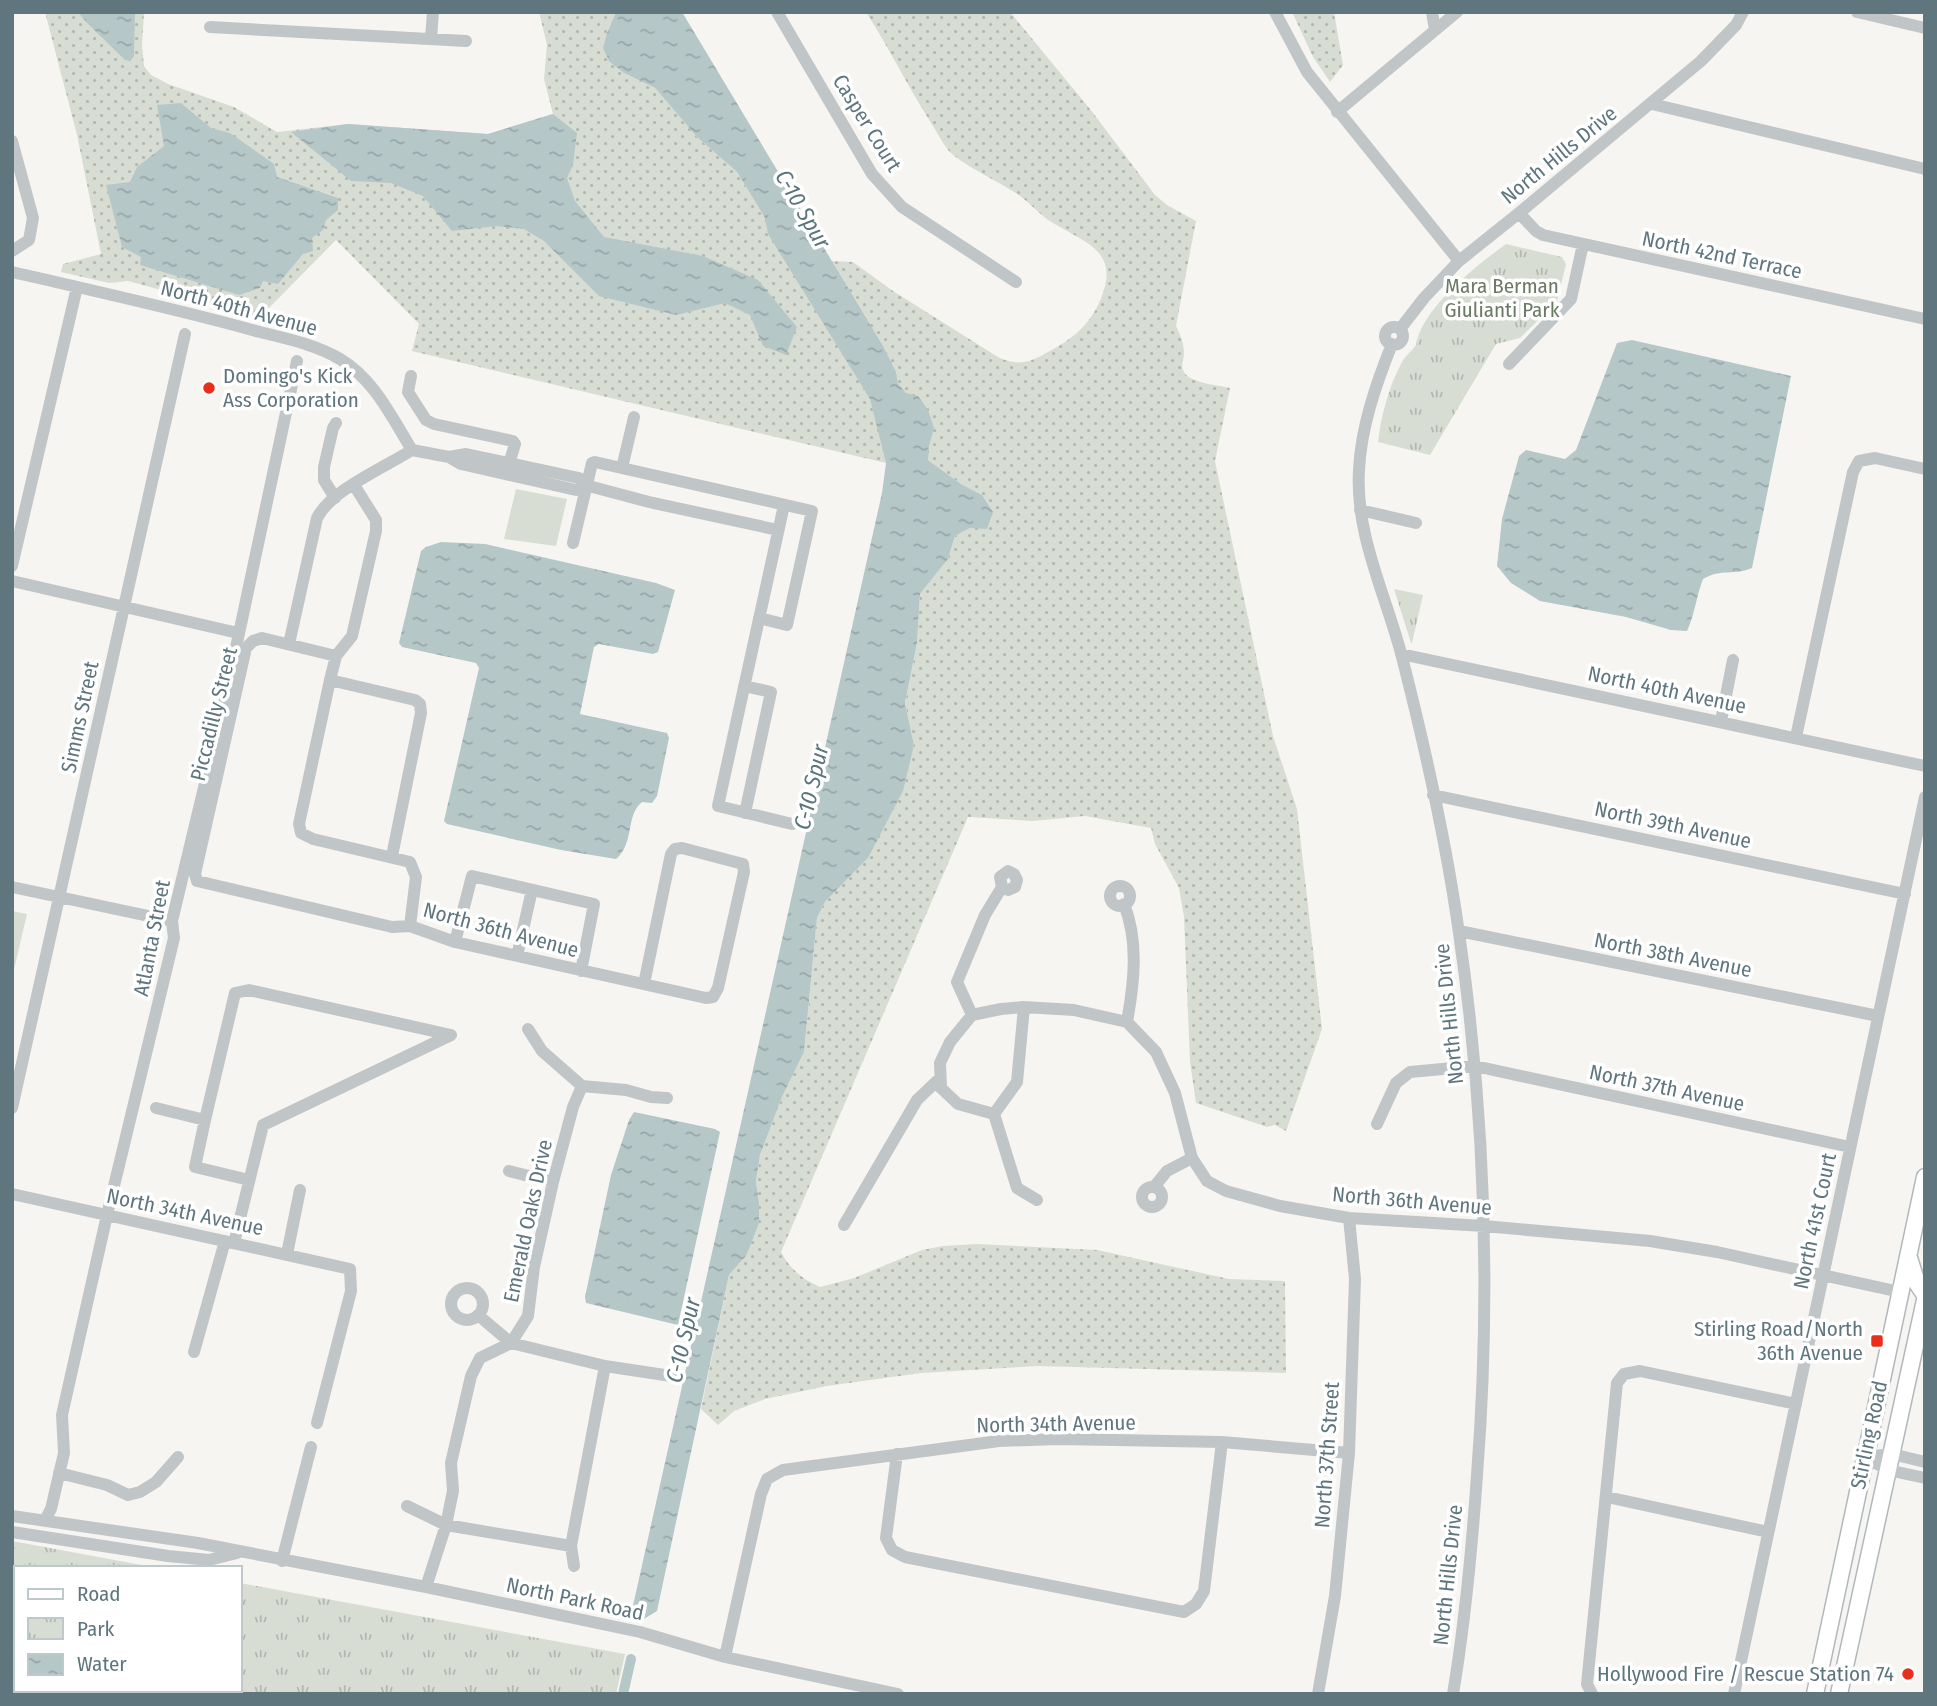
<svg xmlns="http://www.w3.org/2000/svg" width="1937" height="1706" viewBox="0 0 1937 1706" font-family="'Fira Sans Condensed',sans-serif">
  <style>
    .grass { fill: url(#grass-dots) }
    .park { fill: url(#park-tufts) }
    .garden { fill: #d8ddd3 }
    .water { fill: url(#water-ripples) }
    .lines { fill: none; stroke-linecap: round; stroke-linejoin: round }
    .canal { stroke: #b6c7c8; stroke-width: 10 }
    .major-casing { stroke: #b1b8bb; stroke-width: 19 }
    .minor { stroke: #c0c6c8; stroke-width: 12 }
    .major { stroke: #fff; stroke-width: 16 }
    .poi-dot { fill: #ea2e1e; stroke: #fff; stroke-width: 2.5 }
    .labels { text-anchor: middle; stroke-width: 7; stroke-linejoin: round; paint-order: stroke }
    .street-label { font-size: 21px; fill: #5f767e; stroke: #fff }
    .park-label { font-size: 21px; fill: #6b7b63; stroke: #fff }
    .poi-label { font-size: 21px; fill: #5f767e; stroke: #fff; text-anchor: end }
    .water-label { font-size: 23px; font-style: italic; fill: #5a767a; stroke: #fff }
  </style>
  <defs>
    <pattern id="grass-dots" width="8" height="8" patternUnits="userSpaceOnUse" patternTransform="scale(1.75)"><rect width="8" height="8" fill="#d8ddd3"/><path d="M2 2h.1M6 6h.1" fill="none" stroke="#b2b8b0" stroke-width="1.8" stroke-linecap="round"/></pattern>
    <pattern id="park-tufts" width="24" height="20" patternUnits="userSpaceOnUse" patternTransform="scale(1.75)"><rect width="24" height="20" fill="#d8ddd3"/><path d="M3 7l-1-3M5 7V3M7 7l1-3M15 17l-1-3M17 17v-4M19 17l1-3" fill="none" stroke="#b2b8b0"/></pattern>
    <pattern id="water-ripples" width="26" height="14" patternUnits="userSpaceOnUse" patternTransform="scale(1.75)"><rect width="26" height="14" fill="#b6c7c8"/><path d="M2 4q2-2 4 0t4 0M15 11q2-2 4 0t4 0" fill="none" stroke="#97a6a8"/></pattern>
  </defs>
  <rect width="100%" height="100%" fill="#f6f5f2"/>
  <path class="grass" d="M45,12H144L142,45L144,66L151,75L168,84L234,107L277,132L348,124L488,134L553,114L544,79L547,45L539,12H616L607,33L624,73L655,88L697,137L737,172L765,218L831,261L853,262L893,291L998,357C1023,369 1035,359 1057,347C1077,335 1090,323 1100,301C1121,252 1088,244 1053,223C1041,216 1031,204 1020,196C1002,183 960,164 948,150C942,142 937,132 931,123C908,87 889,48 866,12H1010L1090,109L1155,195L1167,205L1196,221L1176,326C1180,334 1184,343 1184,353C1184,359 1181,365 1183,370C1187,383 1218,385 1230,388L1215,461L1273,736L1297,809L1322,1029L1286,1131L1275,1125L1267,1127L1196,1103L1190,1062L1184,917L1179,888L1155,844L1151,828L1085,816L1033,821L968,817L781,1252C790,1269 802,1279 820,1287L854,1278L922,1250L943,1246L977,1244L1097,1250L1229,1279L1285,1281L1286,1373L1038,1366L921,1373L827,1386L765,1399L734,1411L718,1425L701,1409L729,1275L746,1256L759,1202L756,1181L760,1155L782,1097L804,1052L817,918L825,902L868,858L914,745L905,703L917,643L920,594L948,559L955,536L970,528L982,495L961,484L928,460L886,463L412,351L419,324L336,240L260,317L128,281L109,283L61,272L63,264L101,254L77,135Z
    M1292,12H1334L1343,65L1330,82L1313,57Z"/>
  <path class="park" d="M1506,244L1562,257L1566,264L1557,302L1520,338L1496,344L1430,455L1378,442C1381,415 1389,386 1402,362C1405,356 1412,351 1416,345C1421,309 1477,265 1506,244Z
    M1394,589L1423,595L1412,643H1411Z
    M12,1541L158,1568H16V1690H240V1583L625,1654L616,1694H12Z"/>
  <path class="garden" d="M516,489L567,499L556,546L504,539Z
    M12,911L27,914L12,978Z"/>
  <path class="water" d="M78,12H135L134,56L130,61L125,60L86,22Z
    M616,12H682L883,346L896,372L898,384L906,393L918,396L928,410L934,428L929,446L928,460L961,484L982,495L993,512L987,529L970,528L955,536L948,559L920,594L917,643L905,703L914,745L903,791L868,858L825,902L817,918L804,1052L782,1097L760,1155L756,1181L759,1202V1223L746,1256L729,1275L657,1611L644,1619L636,1616L632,1610L882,493L886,463L870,399L768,234L765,218L737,172L697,137L655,88L624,73L609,61L603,48L607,33Z
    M181,103L211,128L230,133L274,164L277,177L338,198V210L326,220L323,230L312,238L313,251L303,254L278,284L263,281L260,288L239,295L140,265L141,257L122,247L106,185L130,182L137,167L164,146L157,105Z
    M553,114L577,133L573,165L567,178L575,201L604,237L703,256L758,280L797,327L786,355L763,346L750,315L725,303L676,315L599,296L544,241L524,229L496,226L452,231L423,196L391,183L351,181L291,132L348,124L488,134Z
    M1632,340L1791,376L1752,568C1733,576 1722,568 1703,579C1696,597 1695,614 1687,631L1671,630L1626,617L1540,601L1511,583L1497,566L1502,519L1519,456L1526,450L1565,459L1576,450L1617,343Z
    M441,542L485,544L656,583L675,590L658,652L653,654L599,644L594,647L580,714L667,733L669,738L657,796L652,803L642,802C625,816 635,843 616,859L561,850L447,824L444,821L479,668L476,663L402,647L399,643L421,551L426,547Z
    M634,1112L715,1129L720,1132L678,1325L586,1303L585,1297L611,1175L629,1120Z"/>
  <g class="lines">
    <path class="canal" d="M623,1694L631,1659"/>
    <g class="major-casing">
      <path id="major" d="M1909,1258L1917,1283L1925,1295
        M1815,1694L1925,1177
        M1839,1694L1925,1300"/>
    </g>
    <path class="minor" d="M777,12L872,174L902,207L1016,282
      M1275,12L1307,72L1459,261
      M1432,12L1435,30
      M1857,12L1925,28
      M210,27L466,41
      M431,38L433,12
      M1652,104L1925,169
      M1337,112L1457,12
      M12,141L33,218L29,240L12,251
      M1519,213L1536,231L1543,235L1925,319
      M12,272C90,290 168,307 245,328C276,337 312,342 340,359C374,379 392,418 412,450
      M1385 336a9 9 0 1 1 18 0a9 9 0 1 1-18 0Z
      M1400,329L1424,298L1459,261L1519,213L1701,61L1736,25L1743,12
      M1392,344C1376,384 1361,427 1359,470C1355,535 1386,595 1402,657C1425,747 1446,841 1459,933C1485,1112 1491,1294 1477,1475C1472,1548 1465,1622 1453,1694
      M1509,364L1571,299L1583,244
      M411,376L408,392L426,420L434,424L513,441L515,444L506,474
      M412,450L449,457L466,454L579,478L585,485L649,502L778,530
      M449,457L461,464L576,490L585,485
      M622,468L634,417
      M354,485L376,520V531L352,636L336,656L330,680L299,824L301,833L313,839L410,862L416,877L410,926
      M335,498L324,480V467L333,428L336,423
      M784,505L718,806L792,824
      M1360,510L1416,523
      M573,543L592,463L595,462L812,511L787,625L759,618
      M12,566L77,287
      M12,581L238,633
      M289,644L317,518C331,490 385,467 412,450
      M1401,654L1925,766
      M336,656L262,638L253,641L246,648L195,874L197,881L392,927L410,926L455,942L706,998L713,997L718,988L744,872L743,864L682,848L675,849L671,854L644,984
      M330,680L415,700L420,704L421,713L392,856
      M744,686L771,692L745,813
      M1721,721L1733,660
      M1796,737L1853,472L1859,461L1875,458L1925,469
      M1433,795L1905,894
      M1110 896a10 10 0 1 1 20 0a10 10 0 1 1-20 0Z
      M12,887L172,921
      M1124,904C1139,942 1134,983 1127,1022
      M1459,931L1878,1016
      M455,942L472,876L594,904L581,971
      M517,956L532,890
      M972,1015L957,982L985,915L1002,887L1000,877L1008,871L1014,874L1017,880L1015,887L1008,890L1002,887
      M528,1029L542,1051L582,1086L626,1090L651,1097L667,1098
      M12,1108L185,334
      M156,1108L205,1120L195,1167L249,1180
      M994,1114L958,1104L941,1088L940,1063L950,1042L972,1015L1001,1009L1024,1007L1074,1010L1127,1022L1156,1052L1175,1093L1192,1158L1207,1181L1226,1191L1280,1206L1349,1218L1484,1226L1650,1241L1717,1252L1900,1292
      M994,1114L1017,1082L1024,1007
      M994,1114L1017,1188L1037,1200
      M205,1120L235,993L249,990L451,1035
      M1377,1124L1396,1083L1410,1072L1475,1066L1850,1147
      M509,1171L553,1182
      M1142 1197a10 10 0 1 1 20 0a10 10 0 1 1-20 0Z
      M1154,1187L1167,1171L1192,1158
      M12,1194L350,1269L351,1291L317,1423
      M844,1225L917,1100L939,1079
      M234,1243L263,1125L451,1035
      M287,1254L300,1190
      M451 1304a16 16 0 1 1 32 0a16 16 0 1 1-32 0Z
      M478,1315L511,1343L605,1366L671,1376
      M194,1352L225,1241
      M897,1454L886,1538L892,1550L905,1557L1184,1612L1196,1604L1204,1591L1222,1442
      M1865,1457L1888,1470L1925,1478
      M1865,1457L1892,1454L1925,1462
      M59,1473L107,1485L128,1495L140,1492L156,1482L178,1457
      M1607,1497L1768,1532
      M407,1506L446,1525L571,1546
      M12,1516L198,1543L426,1587L640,1632L725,1657L898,1694
      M45,1520L51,1509L64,1453L62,1415L107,1215L174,938L172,921L224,704L297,361
      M12,1532L168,1556L209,1560L237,1553
      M282,1561L311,1447
      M574,1566L571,1546L605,1366
      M426,1587L446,1525L453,1491L451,1463L471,1376L480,1358L511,1343L528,1316L534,1267L553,1182L573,1107L582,1086
      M725,1657L761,1494L767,1479L783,1470L999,1441L1059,1439L1222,1442L1349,1453
      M1318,1694L1335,1596L1349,1453L1355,1279L1349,1218
      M1592,1694L1587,1684L1617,1383L1624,1374L1640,1371L1796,1404
      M1734,1694L1925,797"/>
    <use href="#major" class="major"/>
  </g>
  <g class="poi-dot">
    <circle cx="209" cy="388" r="7"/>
    <rect x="1870" y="1334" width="14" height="14" rx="3.5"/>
    <circle cx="1908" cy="1674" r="7"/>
  </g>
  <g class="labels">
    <g class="street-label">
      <text transform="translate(867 123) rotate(58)" y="7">Casper Court</text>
      <text transform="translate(1559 155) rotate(-39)" y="7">North Hills Drive</text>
      <text transform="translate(1722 255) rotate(12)" y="7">North 42nd Terrace</text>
      <text transform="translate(239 308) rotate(15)" y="7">North 40th Avenue</text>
      <text transform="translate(1667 690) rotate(12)" y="7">North 40th Avenue</text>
      <text transform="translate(214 714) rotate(-76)" y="7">Piccadilly Street</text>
      <text transform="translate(80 717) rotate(-78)" y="7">Simms Street</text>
      <text transform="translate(1673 825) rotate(12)" y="7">North 39th Avenue</text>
      <text transform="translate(501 930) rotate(15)" y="7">North 36th Avenue</text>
      <text transform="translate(152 938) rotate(-79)" y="7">Atlanta Street</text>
      <text transform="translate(1673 955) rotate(11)" y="7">North 38th Avenue</text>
      <text transform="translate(1449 1014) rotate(-96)" y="7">North Hills Drive</text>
      <text transform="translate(1667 1088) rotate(12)" y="7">North 37th Avenue</text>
      <text transform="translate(1412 1201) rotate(5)" y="7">North 36th Avenue</text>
      <text transform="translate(185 1212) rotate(12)" y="7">North 34th Avenue</text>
      <text transform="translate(528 1221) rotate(-78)" y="7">Emerald Oaks Drive</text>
      <text transform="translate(1815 1221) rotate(-78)" y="7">North 41st Court</text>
      <text transform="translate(1056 1424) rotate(-1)" y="7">North 34th Avenue</text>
      <text transform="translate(1869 1435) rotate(-78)" y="7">Stirling Road</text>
      <text transform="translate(1327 1455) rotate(-86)" y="7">North 37th Street</text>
      <text transform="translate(1448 1575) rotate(-84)" y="7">North Hills Drive</text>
      <text transform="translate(575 1599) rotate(12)" y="7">North Park Road</text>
    </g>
    <g class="park-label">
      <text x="1502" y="293">Mara Berman<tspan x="1502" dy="24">Giulianti Park</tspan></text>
    </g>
    <g class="poi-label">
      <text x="223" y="383" text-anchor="start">Domingo's Kick<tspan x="223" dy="24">Ass Corporation</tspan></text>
      <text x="1863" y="1336">Stirling Road/North<tspan x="1863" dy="24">36th Avenue</tspan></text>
      <text x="1894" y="1681">Hollywood Fire / Rescue Station 74</text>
    </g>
    <g class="water-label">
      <text transform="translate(803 209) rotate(60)" y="8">C-10 Spur</text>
      <text transform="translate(811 787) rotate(-77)" y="8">C-10 Spur</text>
      <text transform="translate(683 1340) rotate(-77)" y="8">C-10 Spur</text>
    </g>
  </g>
  <rect width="1937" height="1706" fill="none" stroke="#5f767e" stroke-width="28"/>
  <rect x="14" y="1566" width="228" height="126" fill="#ffffff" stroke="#bfc8cb" stroke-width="2"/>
  <rect x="28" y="1589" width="35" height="10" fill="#ffffff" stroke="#bfc8cb" stroke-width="2"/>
  <text x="77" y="1601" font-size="21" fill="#5f767e">Road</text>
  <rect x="28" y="1618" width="35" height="21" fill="url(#park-tufts)" stroke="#bfc8cb" stroke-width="2"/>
  <text x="77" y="1636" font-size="21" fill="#5f767e">Park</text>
  <rect x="28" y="1654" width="35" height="21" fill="url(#water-ripples)" stroke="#bfc8cb" stroke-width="2"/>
  <text x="77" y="1671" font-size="21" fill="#5f767e">Water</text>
</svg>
